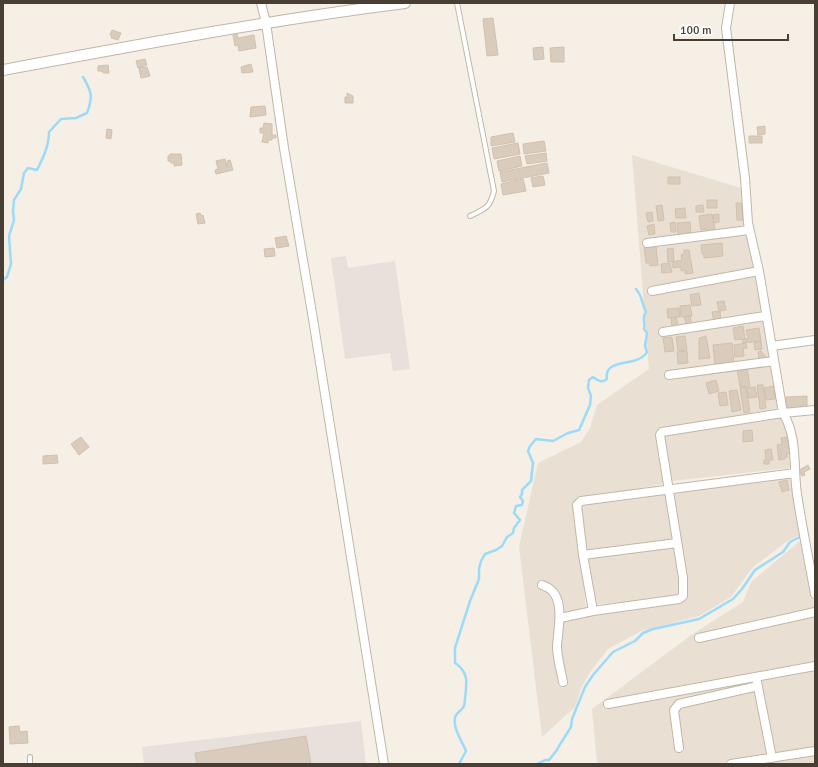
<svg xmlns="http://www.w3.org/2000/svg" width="818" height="767" viewBox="0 0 818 767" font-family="Signika,sans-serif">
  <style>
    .residential { fill: #e9e0d3 }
    .industrial { fill: #e7e0db }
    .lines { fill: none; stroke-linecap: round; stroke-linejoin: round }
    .stream { stroke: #9cdbf8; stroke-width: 2.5 }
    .building { fill: #daccbd; stroke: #d3c0ac }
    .service-casing { stroke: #c1b6a7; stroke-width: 6 }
    .minor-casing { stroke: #c1b6a7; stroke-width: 10 }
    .tertiary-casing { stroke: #c1b6a7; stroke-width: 12 }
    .service { stroke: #fff; stroke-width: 4 }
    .minor { stroke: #fff; stroke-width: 8 }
    .tertiary { stroke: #fff; stroke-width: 10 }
  </style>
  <rect width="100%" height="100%" fill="#f5efe6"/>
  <path class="residential" d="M632,155L741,188L779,408L658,431L667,483L576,501L586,609L685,600L684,576L672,487L789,473L801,535L789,540L753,567L731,597L699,616L641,631L608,649L590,672L582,686L575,707L542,737L519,547L538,463L581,442L590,428L597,405L649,369Z
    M781,414L788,425L793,463L788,468L672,481L662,434Z
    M667,488L676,540L585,552L579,504Z
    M801,540L815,607V748L717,764H597L592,709L694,633L743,602L751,582Z
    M676,545L682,596L590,605L585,557Z
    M815,753V764H747Z"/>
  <path class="industrial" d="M346,256L348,268L395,261L410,369L393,371L390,353L345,359L331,258Z
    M361,721L366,764H144L142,747Z"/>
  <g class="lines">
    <path class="stream" d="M3,280L7,277L11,264L9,236L14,220L13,211L14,200L21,189L24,173L28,168L37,170C43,158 49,146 49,132L61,119L76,118L87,113C93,97 92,92 83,77
      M459,764L466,751C462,741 453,729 455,718C455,713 462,711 464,706C465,702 467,681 466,678C465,672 460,666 455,663V648L470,601L479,579V569L481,561L485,554L496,550L502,546L507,537L513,533L514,528L520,520L514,513L516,506L522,505L523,501L520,497L522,494V490L531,481L533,463L528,451L530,446L536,439L553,441L568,433L579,430L590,405L591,396L588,388L589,380L593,377C598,381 602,383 607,379C603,357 638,368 647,352L645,346L647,333L644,329C646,322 641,318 646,312C641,302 643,297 636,289
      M537,764L545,760H549L557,750L559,746L571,727L572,719L585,687L593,675L613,652L635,641L643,633L653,629L699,619L733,599L742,589L755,570L783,552L790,542L800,537"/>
  </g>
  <path class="building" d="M493,18L498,55L487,56L483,19Z
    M112,30L121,33L118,40L111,38L112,36L110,35Z
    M237,34L238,38L254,35L256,48L239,51L238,45L235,46L233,35Z
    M543,47L544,59L534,60L533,48Z
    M564,47V62H551L550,48Z
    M145,59L147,65L138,68L136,61Z
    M251,64L253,72L242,73L241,67Z
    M108,65L109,73H104L101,71H98V66Z
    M147,67L150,76L141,78L139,68Z
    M347,93L353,96V103H345V97H347Z
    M265,106L266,115L250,117L251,107Z
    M264,123L272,124V135H276V138H272V140H268V143L262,142L264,133H260V128H263Z
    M765,126V134L758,135L757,127Z
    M107,129L112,130L111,139L106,138Z
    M513,133L515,142L491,146V137Z
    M749,136H762V143H749Z
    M544,141L546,151L524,154L523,144Z
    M518,143L520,154L494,159L492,148Z
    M546,153L547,161L527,164L525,156Z
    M170,154H181L182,165L174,166V163H171L170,161H168V156H170Z
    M520,156L522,166L499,171L497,161Z
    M225,159L227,167V161L230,160L233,170L216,174L215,170L218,169L216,161Z
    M547,163L549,173L502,182L500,172Z
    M543,176L545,185L533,187L531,178Z
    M668,177H680V184H668Z
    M523,179L526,191L503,195L501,184Z
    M707,200H717V208H707Z
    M736,203H742L743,220H737Z
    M662,205L664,220L658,221L656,206Z
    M703,205L704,212H696V206Z
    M685,208L686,218H676L675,209Z
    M652,212L653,221L648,222L646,213Z
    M200,213L201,216L203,215L205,223L198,224L196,214Z
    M712,214L715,230L706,231V229L701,230L699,216Z
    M719,214V222L714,223L713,215Z
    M675,222L676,232H671L670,223Z
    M690,222L691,233H688V235L678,236L677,223Z
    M654,224L655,234L649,235L647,226Z
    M286,236L289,246L277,248L275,238Z
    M722,243L723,256L704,258V254H702L701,245Z
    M656,246L658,265L650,266V263H646L644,247Z
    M274,248L275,256L265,257L264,249Z
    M673,248L674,261L668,262L667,249Z
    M684,250H689L693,273L685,274V270L681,271V267L673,268L672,262L682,260L681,255L684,253Z
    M670,263L672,272L662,273L661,264Z
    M699,293L701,305L692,306L690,295Z
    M724,301L726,310L719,311L717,302Z
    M690,305L692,316L681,317L680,306Z
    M679,308L680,317L668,318L667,309Z
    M720,311L721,321L714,322L712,312Z
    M690,316L692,324H686L684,317Z
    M676,317L678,326L672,327L671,318Z
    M743,326L745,339L735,340L733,328Z
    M759,328L761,341L743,343V339H748L746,330Z
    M685,336L687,350L678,351L676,337Z
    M706,336L710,358L699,359V338Z
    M672,337L674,351L665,352L663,338Z
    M761,341L762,349L755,350L754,343Z
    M732,343L734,364L715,365L713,345Z
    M746,343L747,348H743L744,356L735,357L734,345Z
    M687,351L688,363L678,364L677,352Z
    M761,351L766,357L765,360H759L758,352Z
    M747,368L750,386L740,387L737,369Z
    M716,380L719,391L709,394L706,383Z
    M757,385H763L766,408L760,409Z
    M774,386L775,399L766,400L764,388Z
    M746,387L750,412L744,413L740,388Z
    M755,387L757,397L748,398L747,388Z
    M737,390L741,410L732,412L729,391Z
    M726,392L728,405L720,406L718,393Z
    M807,396V408L787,410L786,397Z
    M752,430L753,441L743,442V431Z
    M81,437L89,447L79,455L71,444Z
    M787,437L790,453L787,454V457H785V459L779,460L777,445L782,444L781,438Z
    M771,449L773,460H769V464H764V460H766L765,450Z
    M57,455L58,463L43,464V456Z
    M808,465L810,469L804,472L805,475L802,476L799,470Z
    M787,480L789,490L782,492L779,482Z
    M19,726L20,732L27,731L28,743L10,744L9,727Z
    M306,736L311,764H197L195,753Z"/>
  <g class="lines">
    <g class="service-casing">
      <path id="service" d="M457,3L494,191C490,208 485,209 470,216
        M30,764V757"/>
    </g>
    <g class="minor-casing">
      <path id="minor" d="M261,3L266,23L284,148L313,319L384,764
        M730,3L726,28L745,178L748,223L759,271L783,413C798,437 793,467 797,494C802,527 809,561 815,594
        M647,243L749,230
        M652,291L759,271
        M663,332L765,316
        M772,346L815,340
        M669,375L774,361
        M795,473L581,501L577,505L583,555L593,611L679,599L683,596V578L660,435L662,432L783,413L815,410
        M583,555L677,543
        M542,585C544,586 548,587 550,589C565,600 558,630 557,646C557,658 561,670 563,682
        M560,618L593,611
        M699,638L815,612
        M757,682L772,758
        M608,704L815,666
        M679,748L674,710L679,704L758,686
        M731,764L815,751"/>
    </g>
    <g class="tertiary-casing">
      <path id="tertiary" d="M3,70C137,45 270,20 405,3"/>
    </g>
    <use href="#service" class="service"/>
    <use href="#minor" class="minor"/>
    <use href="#tertiary" class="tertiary"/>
  </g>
  <rect width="818" height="767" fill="none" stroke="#483e34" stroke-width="8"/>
  <path d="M674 34v6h114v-6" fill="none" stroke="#483e34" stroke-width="2"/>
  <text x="680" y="34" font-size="12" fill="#483e34" stroke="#ffffff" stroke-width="3" paint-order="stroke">100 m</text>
</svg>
